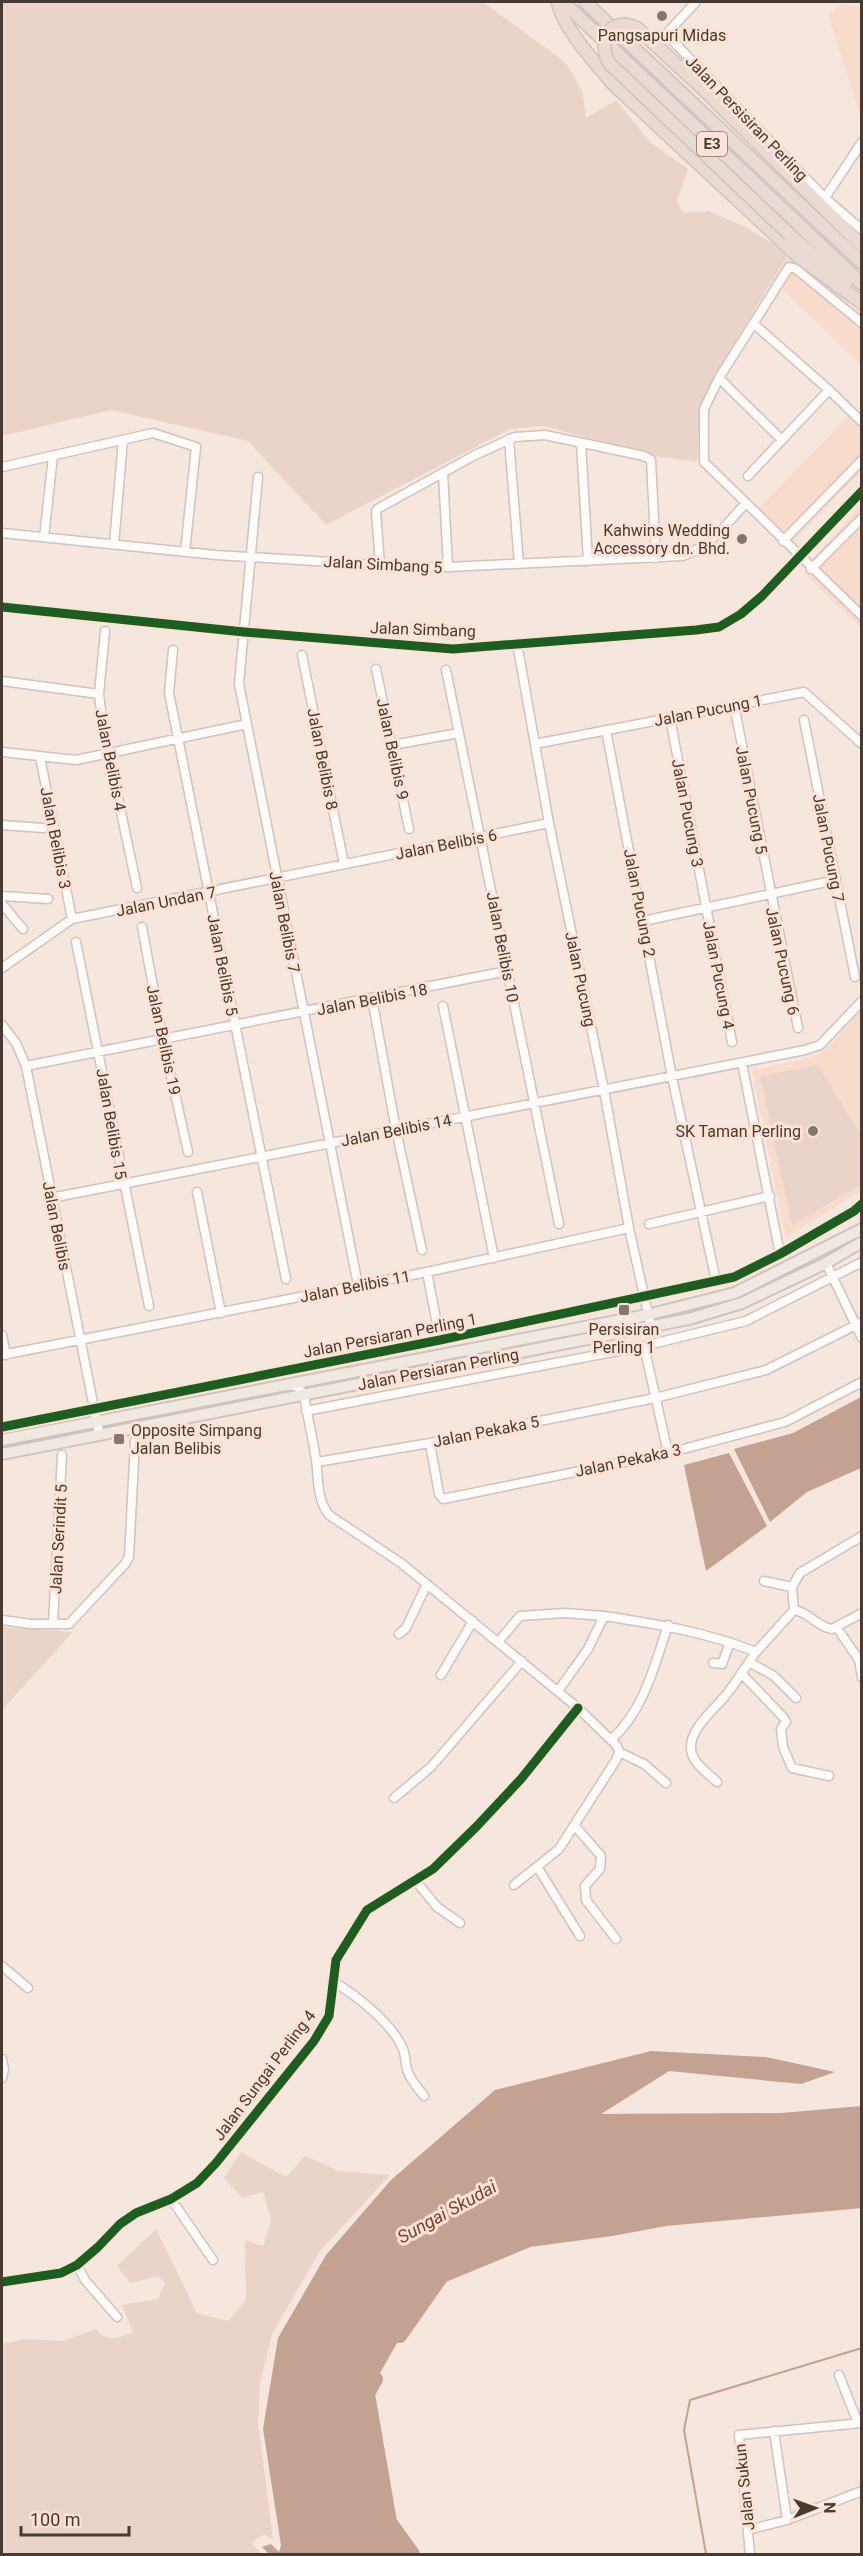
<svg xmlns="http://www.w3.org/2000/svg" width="863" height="2556" viewBox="0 0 863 2556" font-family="Roboto,sans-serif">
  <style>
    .built { fill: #f9dbcc }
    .green { fill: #ead4ca }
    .water { fill: #c3a292 }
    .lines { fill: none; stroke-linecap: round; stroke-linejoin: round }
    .stream { stroke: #c3a292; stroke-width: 2 }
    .river { stroke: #c3a292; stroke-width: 14 }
    .minor-casing { stroke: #cfc3bc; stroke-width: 11 }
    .major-casing { stroke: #cbc4bf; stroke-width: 14 }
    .highway-casing { stroke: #cbc4bf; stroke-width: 15 }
    .minor { stroke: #fefbfa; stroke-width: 8 }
    .major { stroke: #f2e8e2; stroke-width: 10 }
    .highway { stroke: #e9dad3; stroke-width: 12 }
    .highway-bridge-casing { stroke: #cbc4bf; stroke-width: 15; stroke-linecap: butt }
    .highway-bridge { stroke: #e9dad3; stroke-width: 12 }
    .cycleway-casing { stroke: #fee2d5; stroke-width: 13 }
    .cycleway { stroke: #1b5e20; stroke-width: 9 }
    .poi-dot { fill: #84766f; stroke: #fee2d5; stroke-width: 2 }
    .labels { text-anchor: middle; stroke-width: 6; stroke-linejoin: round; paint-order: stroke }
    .shield { fill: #fee2d5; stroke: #7e6c64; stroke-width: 1.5 }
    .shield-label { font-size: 15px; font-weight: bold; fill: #473a33 }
    .poi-label { font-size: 16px; fill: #473a33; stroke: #fee2d5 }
    .street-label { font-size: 16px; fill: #473a33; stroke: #fee2d5 }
    .water-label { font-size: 18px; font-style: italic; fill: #7b4325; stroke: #fee2d5 }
  </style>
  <rect width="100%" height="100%" fill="#f5e6de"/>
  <path class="built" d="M842,4L861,7V118L828,15Z
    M789,253L861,313V365L773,280Z
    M849,415L861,428V472L794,541L758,509Z
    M861,506V628L803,573L817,554Z
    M861,1011V1191L786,1237L752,1071L813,1057L824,1051Z"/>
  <path class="green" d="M2,2H481L487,5L565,62L582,90L586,118L616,100L651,143L688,169L677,201L683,213L708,211L745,227L789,253L718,370L700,406L697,462L655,456L544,426L510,429L326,525L248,441L111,410L2,436Z
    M818,1065L861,1136V1185L792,1225L760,1076Z
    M2,1627L73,1632L2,1710Z
    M241,2152L286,2177L305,2156L339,2171L390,2175L320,2251L272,2334L260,2383L258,2421L273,2540L264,2534L251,2543L262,2554H2V2344L24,2339L63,2341L96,2329C107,2343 119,2338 133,2332L122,2305L158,2299L165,2283L159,2276L130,2283L117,2266L156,2229L197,2313L228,2321L246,2300L245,2240L263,2246L271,2220L263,2192L243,2198L224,2178Z"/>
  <path class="water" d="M861,1397V1468L807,1492L770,1522L734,1449L793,1433Z
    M729,1453L767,1526L706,1571L684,1465Z
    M651,2051L766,2057L835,2072L801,2084L669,2071L590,2121L782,2120L861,2113V2201L665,2219L611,2229L529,2240L442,2276L401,2336L368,2394L390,2522L413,2554H269L262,2547L271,2544L279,2552L281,2545L263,2429L278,2338L326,2255L391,2180L495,2090Z"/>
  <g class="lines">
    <path class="stream" d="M706,2554L684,2430L690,2400L862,2348"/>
    <path class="river" d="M589,2121L782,2120L862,2113
      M400,2336L442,2276L529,2240L611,2229L665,2219L862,2201
      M376,2379L368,2394L390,2522L413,2554"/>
    <g class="minor-casing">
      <path id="minor" d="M696,2L668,32V36L825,198L862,230
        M825,198L862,142
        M862,323L796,269L789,267L719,378L704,409V462L862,616
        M754,324L829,390L862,422
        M719,378L782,440
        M509,439L519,564
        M581,443L588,561
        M2,467L153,433L196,447L185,552
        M443,473L448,567
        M748,476L829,390
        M258,477L239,684L358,1285
        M2,533L216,555L413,567H448L682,556C710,547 726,525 745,504
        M44,537L53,456
        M783,541L862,460
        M114,544L123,440
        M380,565L376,511L379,508L475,455L515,437L545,435L644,456L651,460L656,558
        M811,569L862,518
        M2,607L244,632L453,649L696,630L719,627L741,614L762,596L862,491
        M105,631L99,694L103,727L137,888
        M517,643L549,823L604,1090L629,1228L651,1327
        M173,650L169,693L286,1279
        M302,655L344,864
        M376,669L409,829
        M446,670L559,1224
        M2,681L99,694
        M734,705L798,1028
        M670,718L732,1042
        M804,720L855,977
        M606,730L672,1077L716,1281
        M535,744L804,692L862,744
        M392,745L459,733
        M2,752L76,760L247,724
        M40,757L72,919
        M2,825L43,828
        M2,896L48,899
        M2,904L23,929
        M643,921L836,880
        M142,927L163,1040L188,1152
        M76,942L149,1306
        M2,968L72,919L549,823
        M372,998L396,1130L422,1250
        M443,1006L494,1258
        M2,1025L16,1043L26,1066L99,1433
        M742,1063L780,1254
        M26,1066L507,971
        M197,1192L221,1313
        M51,1198L805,1050L820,1045L862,1001
        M649,1224L770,1196
        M826,1263L862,1338
        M427,1272L440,1340
        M2,1335L6,1355
        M644,1346L668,1453
        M2,1355L427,1272L629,1228
        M288,1385L296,1386L304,1394C307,1416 313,1438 316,1460C319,1480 316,1498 329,1515L401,1563L578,1708L617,1746L619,1752L616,1760L559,1849L514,1885
        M306,1411L644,1346L746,1321L862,1262
        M2,1427L440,1340L734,1277L780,1254L854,1211L862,1204
        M430,1443L439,1494L443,1499L668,1453L785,1422L862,1382
        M317,1462L430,1443L655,1398L766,1370L862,1322
        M764,1581L792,1587
        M794,1610L792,1587L800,1573L862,1536
        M2,1620L31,1624H69L125,1564L129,1557L135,1441
        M53,1623L62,1455
        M837,1628L859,1660L862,1677
        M399,1634L406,1628L427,1584
        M499,1641L520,1616L565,1613L604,1616
        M749,1662L774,1676L796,1698
        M713,1663L722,1664L730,1642
        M741,1673L784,1718L786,1722L781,1729L783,1747L792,1768L829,1776
        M441,1675L473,1621
        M558,1691L588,1649L604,1616C657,1624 706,1632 756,1652L794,1610C809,1612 817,1627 832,1629L862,1613
        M612,1739C644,1710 655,1664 668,1625
        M619,1752L644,1764L666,1783
        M717,1782C709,1774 695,1765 692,1754C685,1732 714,1710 726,1695C737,1681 746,1666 756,1652
        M394,1798L431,1767L522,1661
        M575,1826L601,1856L600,1869L585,1886L586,1900L616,1939
        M538,1868L580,1936
        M415,1880L437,1907L460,1923
        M2,1966L28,1988
        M332,1981C355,1994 393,2024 403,2049C406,2057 405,2065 408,2072C411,2081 419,2089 424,2096
        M2,2059L4,2069L2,2078
        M171,2199L213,2260
        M77,2265L85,2280L117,2317
        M2,2282L61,2273L77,2265L98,2247L120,2224L136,2213L171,2199L197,2183L216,2163L314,2041L329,2016L336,1960L367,1910L433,1869L477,1826L521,1779L578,1708
        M839,2375L858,2423
        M774,2431L787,2520
        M748,2530L787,2520L862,2491
        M750,2554L739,2435L862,2423"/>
    </g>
    <g class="major-casing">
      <path id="major" d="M2,1440L647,1315L735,1293L862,1229
        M2,1454L689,1319L742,1303L826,1263L862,1242"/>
    </g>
    <g class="highway-casing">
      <path id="highway" d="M558,2C561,25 596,64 612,83L800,258L862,303
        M563,2L862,284
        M585,2L862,263
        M699,85L862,246
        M789,234L846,283"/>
    </g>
    <use href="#minor" class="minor"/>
    <use href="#major" class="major"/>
    <use href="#highway" class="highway"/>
    <g class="highway-bridge-casing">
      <path id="highway-bridge" d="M699,85L637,28C611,16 597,39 609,63L789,234"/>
    </g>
    <use href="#highway-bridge" class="highway-bridge"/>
    <g class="cycleway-casing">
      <path id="cycleway" d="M2,607L244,632L453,649L696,630L719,627L741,614L762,596L862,491
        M2,1427L440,1340L734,1277L780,1254L854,1211L862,1204
        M2,2282L61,2273L77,2265L98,2247L120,2224L136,2213L171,2199L197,2183L216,2163L314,2041L329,2016L336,1960L367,1910L433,1869L477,1826L521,1779L578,1708"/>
    </g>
    <use href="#cycleway" class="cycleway"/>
  </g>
  <g class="poi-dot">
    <circle cx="662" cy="16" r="6"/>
    <circle cx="742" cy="539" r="6"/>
    <circle cx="813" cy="1131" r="6"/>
    <rect x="618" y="1304" width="12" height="12" rx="3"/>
    <rect x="113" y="1433" width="12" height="12" rx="3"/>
  </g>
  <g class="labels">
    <rect class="shield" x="697" y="132" width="30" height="24" rx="4.5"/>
    <g class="shield-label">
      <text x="712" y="149">E3</text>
    </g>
    <g class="poi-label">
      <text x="662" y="41">Pangsapuri Midas</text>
      <text x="730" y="536" text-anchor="end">Kahwins Wedding<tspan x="730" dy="18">Accessory dn. Bhd.</tspan></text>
      <text x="801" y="1137" text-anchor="end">SK Taman Perling</text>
      <text x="624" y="1335">Persisiran<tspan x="624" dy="18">Perling 1</tspan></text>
      <text x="131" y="1436" text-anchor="start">Opposite Simpang<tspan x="131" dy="18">Jalan Belibis</tspan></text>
    </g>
    <g class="street-label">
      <text transform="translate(747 118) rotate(46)" y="6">Jalan Persisiran Perling</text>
      <text transform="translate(383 564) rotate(3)" y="6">Jalan Simbang 5</text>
      <text transform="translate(423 629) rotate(2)" y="6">Jalan Simbang</text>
      <text transform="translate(708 710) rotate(-11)" y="6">Jalan Pucung 1</text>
      <text transform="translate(393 749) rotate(78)" y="6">Jalan Belibis 9</text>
      <text transform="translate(323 759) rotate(79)" y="6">Jalan Belibis 8</text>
      <text transform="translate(111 760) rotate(79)" y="6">Jalan Belibis 4</text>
      <text transform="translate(752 800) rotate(79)" y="6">Jalan Pucung 5</text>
      <text transform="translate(688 813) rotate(79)" y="6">Jalan Pucung 3</text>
      <text transform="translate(56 838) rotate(79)" y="6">Jalan Belibis 3</text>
      <text transform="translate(446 844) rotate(-11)" y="6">Jalan Belibis 6</text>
      <text transform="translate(829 848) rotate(79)" y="6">Jalan Pucung 7</text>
      <text transform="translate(166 901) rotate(-11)" y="6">Jalan Undan 7</text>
      <text transform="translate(640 903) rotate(79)" y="6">Jalan Pucung 2</text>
      <text transform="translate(285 922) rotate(79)" y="6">Jalan Belibis 7</text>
      <text transform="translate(503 947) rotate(79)" y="6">Jalan Belibis 10</text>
      <text transform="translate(783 961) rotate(78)" y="6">Jalan Pucung 6</text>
      <text transform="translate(223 965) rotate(79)" y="6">Jalan Belibis 5</text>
      <text transform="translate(719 975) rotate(79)" y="6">Jalan Pucung 4</text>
      <text transform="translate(581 979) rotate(78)" y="6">Jalan Pucung</text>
      <text transform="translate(372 999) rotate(-11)" y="6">Jalan Belibis 18</text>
      <text transform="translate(164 1040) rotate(78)" y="6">Jalan Belibis 19</text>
      <text transform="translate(112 1124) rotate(80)" y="6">Jalan Belibis 15</text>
      <text transform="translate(396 1130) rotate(-11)" y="6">Jalan Belibis 14</text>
      <text transform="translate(57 1226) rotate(79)" y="6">Jalan Belibis</text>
      <text transform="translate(355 1286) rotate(-11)" y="6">Jalan Belibis 11</text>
      <text transform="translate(390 1335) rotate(-11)" y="6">Jalan Persiaran Perling 1</text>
      <text transform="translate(438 1369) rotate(-11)" y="6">Jalan Persiaran Perling</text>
      <text transform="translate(486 1431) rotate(-11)" y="6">Jalan Pekaka 5</text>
      <text transform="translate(628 1460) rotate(-12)" y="6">Jalan Pekaka 3</text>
      <text transform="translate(58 1539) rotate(-87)" y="6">Jalan Serindit 5</text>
      <text transform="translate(264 2075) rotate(-53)" y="6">Jalan Sungai Perling 4</text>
      <text transform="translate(744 2487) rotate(-96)" y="6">Jalan Sukun</text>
    </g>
    <g class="water-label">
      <text transform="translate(447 2212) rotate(-29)" y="6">Sungai Skudai</text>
    </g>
  </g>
  <rect width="863" height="2556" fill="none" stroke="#473a33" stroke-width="6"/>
  <g transform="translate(815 2508) rotate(89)" stroke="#fee2d5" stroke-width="4.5" paint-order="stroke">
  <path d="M0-4.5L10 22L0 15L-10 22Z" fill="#473a33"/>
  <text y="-9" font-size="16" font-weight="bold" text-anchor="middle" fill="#473a33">N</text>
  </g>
  <path d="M21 2526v9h108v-9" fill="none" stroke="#473a33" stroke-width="3"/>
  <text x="30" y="2526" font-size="18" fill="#473a33" stroke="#fee2d5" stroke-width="4.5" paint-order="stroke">100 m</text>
</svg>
